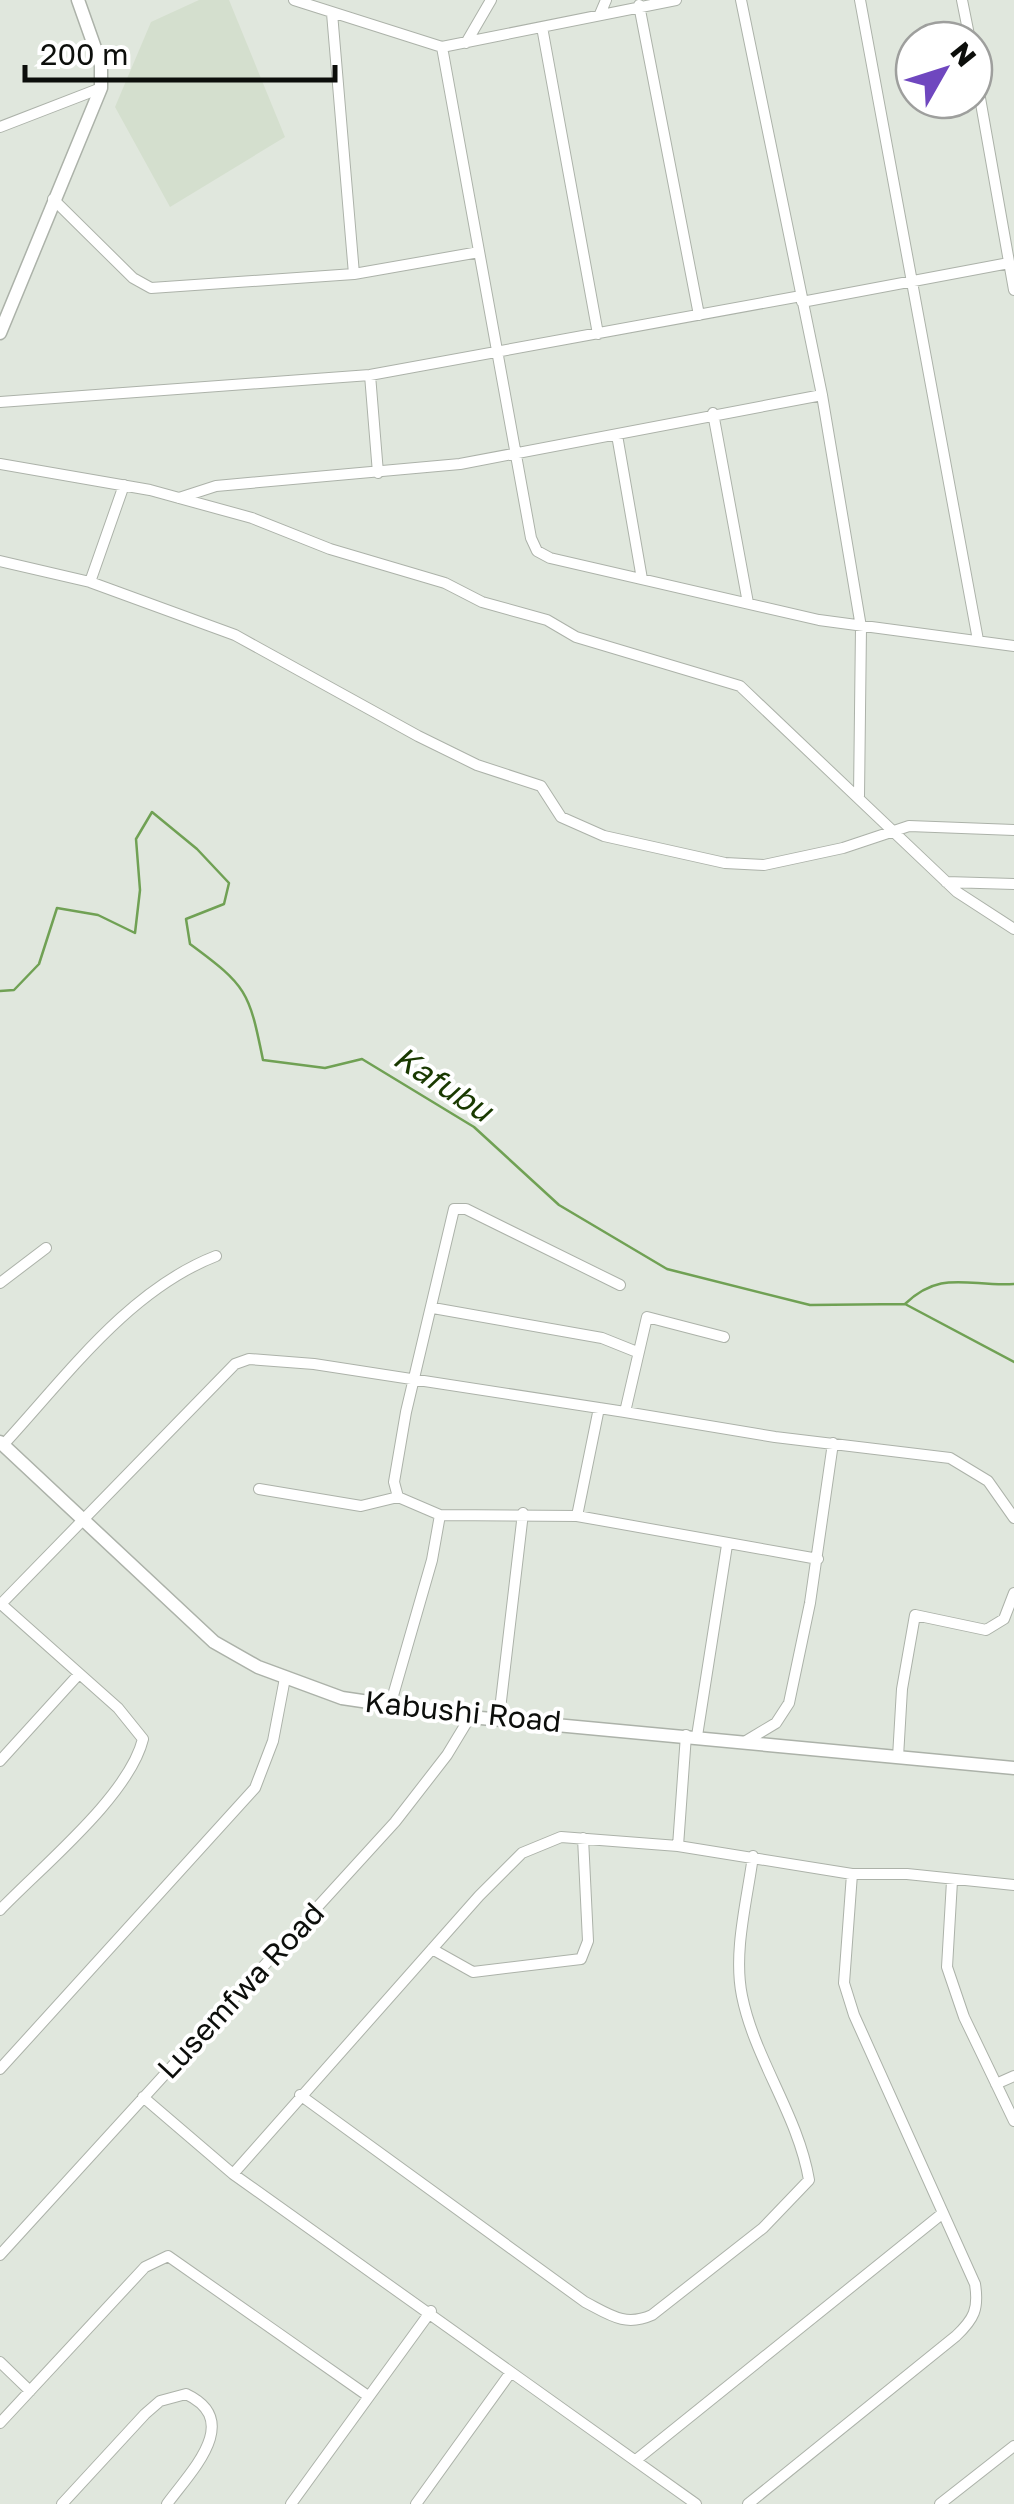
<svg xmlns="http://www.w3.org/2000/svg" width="1014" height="2504" viewBox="0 0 1014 2504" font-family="'Golos Text',sans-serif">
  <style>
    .built { fill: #d4dfce }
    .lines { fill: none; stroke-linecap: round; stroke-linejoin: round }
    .stream { stroke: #70a154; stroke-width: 2.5 }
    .minor-casing { stroke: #acb2a9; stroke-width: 12 }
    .major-casing { stroke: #acb2a9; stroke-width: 15 }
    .minor { stroke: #fff; stroke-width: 10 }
    .major { stroke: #fff; stroke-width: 12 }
    .labels { text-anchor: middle; stroke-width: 8; stroke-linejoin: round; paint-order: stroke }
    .street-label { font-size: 30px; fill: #0c0e0b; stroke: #fff }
    .water-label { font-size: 32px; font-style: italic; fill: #193900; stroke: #fff }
  </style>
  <rect width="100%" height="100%" fill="#e0e7dd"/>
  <path class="built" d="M199,0H229L285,137L170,207L115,107L151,22Z"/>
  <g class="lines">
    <path class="stream" d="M0,991L14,990L39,964L57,908L98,915L135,933L140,890L136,839L152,812L197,849L229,883L224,904L186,919L190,944C247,986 249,991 263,1060L325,1068L362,1059L474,1127L559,1205L667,1269L810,1305L905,1304L1014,1362
      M905,1304C941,1269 969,1287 1014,1284"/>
    <g class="minor-casing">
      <path id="minor" d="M294,0L442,47L676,0
        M741,0L822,395L861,627L859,796
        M860,0L978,640
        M962,0L970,40
        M639,5L699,315
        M332,13L354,274
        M600,14L606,0
        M542,27L598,334
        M466,43L491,0
        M442,47L531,538L537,551L550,558L819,620L1014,646
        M974,64L1014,290
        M0,127L101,88
        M53,199L133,278L151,288L354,274L479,252
        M802,302L1009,263
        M370,375L378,473
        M0,402L370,375L801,296
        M713,413L748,603
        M617,435L642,579
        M0,464L150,490L252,518L330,549L445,583L482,602L547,620L576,637L740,686L957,892L1014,929
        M179,498L216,486L460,464L822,395
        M0,561L90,582L124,485
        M90,582L235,635L418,736L477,765L541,786L561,817L604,836L725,863L764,865L843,848L909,826L1014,830
        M946,882L1014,884
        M0,1283L46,1248
        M620,1285L466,1209H454L406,1412L394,1482L398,1497L440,1515L577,1516L818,1559
        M433,1308L602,1338L637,1352
        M625,1412L775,1437L950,1458L988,1481L1014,1518
        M3,1445C65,1378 128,1290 216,1256
        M259,1489L361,1506L398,1497
        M577,1516L599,1408
        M0,1605L235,1364L249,1359L314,1364L625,1412L647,1317L724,1337
        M390,1706L432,1560L440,1515
        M499,1718L523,1513
        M697,1736L727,1545
        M746,1741L776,1723L789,1703L810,1603L833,1443
        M898,1757L902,1689L915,1615L986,1630L1004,1619L1014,1593
        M0,1761L79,1674
        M678,1846L686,1735
        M952,1881L947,1967L964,2017L1014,2121
        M0,1910C41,1867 129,1796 143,1739L118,1708L1,1604
        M432,1949L473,1972L581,1959L588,1941L583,1838
        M0,2069L255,1788L273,1741L285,1678
        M996,2084L1014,2076
        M300,2095L585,2302C610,2315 625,2327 652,2315L763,2228L809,2180C798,2115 755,2060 742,1996C733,1952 747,1901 753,1856
        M143,2097L233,2174L696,2504
        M233,2174L479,1896L522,1853L561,1837L678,1846L852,1874H907L1014,1885
        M0,2255L395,1822L447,1755L470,1717
        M0,2362L30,2391
        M0,2423L145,2267L168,2256L368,2396
        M636,2460L943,2213
        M62,2504L145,2414L160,2401L186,2394C243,2421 191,2471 167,2504
        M291,2504L431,2311
        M416,2504L511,2372
        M748,2504L956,2336C974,2319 979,2309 975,2284L854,2015L844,1983L852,1874
        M940,2504L1014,2446"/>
    </g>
    <g class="major-casing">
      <path id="major" d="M0,333L101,88V65L78,0
        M0,1442L214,1642L258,1667L342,1698L470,1717L1014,1768"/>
    </g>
    <use href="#minor" class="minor"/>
    <use href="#major" class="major"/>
  </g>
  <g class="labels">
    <g class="street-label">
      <text transform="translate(463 1712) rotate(6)" y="10">Kabushi Road</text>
      <text transform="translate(241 1991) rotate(-47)" y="10">Lusemfwa Road</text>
    </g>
    <g class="water-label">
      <text transform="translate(443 1084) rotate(33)" y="11">Kafubu</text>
    </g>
  </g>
  <g transform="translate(944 70) rotate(51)"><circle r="48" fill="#ffffff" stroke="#9e9f9d" stroke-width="2.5"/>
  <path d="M0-8L18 38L0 25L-18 38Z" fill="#6f47bf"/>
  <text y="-15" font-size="28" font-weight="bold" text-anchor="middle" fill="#0c0e0b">N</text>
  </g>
  <path d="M25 65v15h310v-15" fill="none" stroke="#0c0e0b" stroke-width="5"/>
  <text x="40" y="65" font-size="30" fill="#0c0e0b" stroke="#ffffff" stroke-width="8" paint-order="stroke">200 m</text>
</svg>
